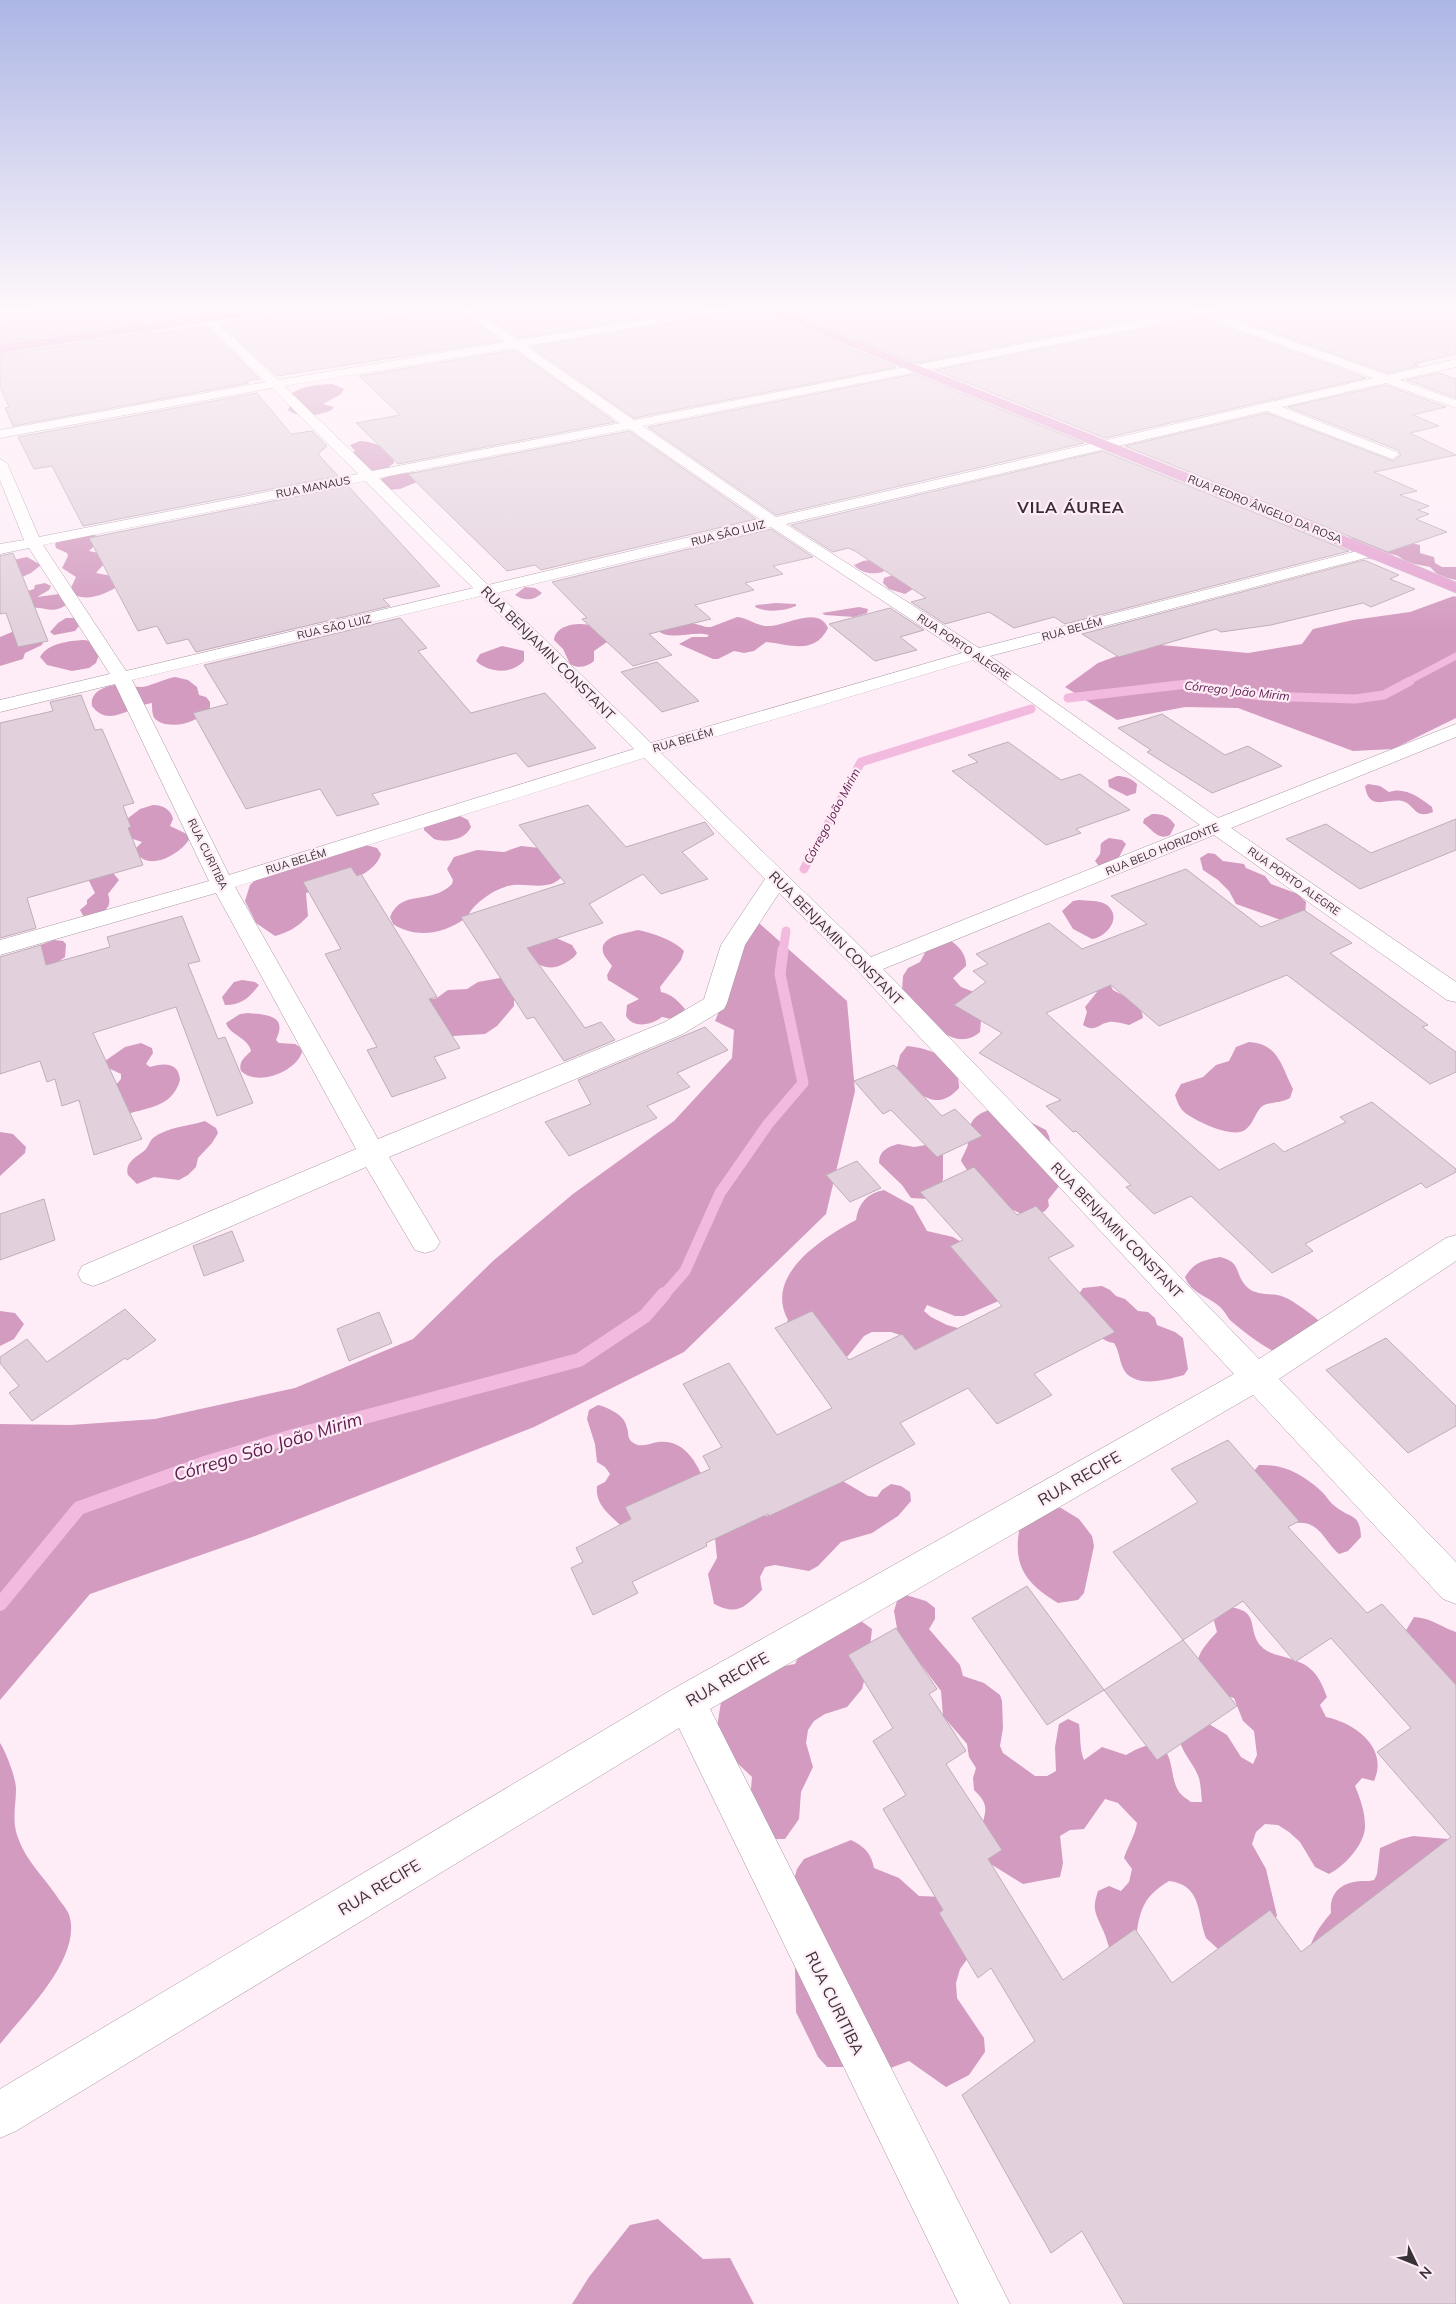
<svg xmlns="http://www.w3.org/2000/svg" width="1456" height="2304" viewBox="0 0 1456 2304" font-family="Mulish,sans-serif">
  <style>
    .forest { fill: #d39bc0 }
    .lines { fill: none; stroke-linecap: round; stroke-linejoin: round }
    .stream-far3 { stroke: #f3bae0; stroke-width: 7 }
    .stream-far2 { stroke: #f3bae0; stroke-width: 9 }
    .stream-far1 { stroke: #f3bae0; stroke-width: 11 }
    .stream { stroke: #f3bae0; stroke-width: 14 }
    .building { fill: #e2d1dc; stroke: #bfaeb9 }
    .minor-casing { stroke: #a797a1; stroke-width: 1 }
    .major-casing { stroke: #d7d6d7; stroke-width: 1 }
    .minor { fill: #fff; fill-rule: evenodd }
    .major { fill: #e4a2d1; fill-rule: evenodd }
    .labels { text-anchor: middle; stroke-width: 4.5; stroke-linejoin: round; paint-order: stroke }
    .far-street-label { font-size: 11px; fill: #383236; stroke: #feedf7 }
    .far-water-label { font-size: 12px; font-style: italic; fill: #5d1c4c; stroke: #feedf7 }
    .street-label { font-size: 14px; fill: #383236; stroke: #feedf7 }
    .far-district-label { font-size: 16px; font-weight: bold; letter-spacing: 1px; fill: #382b33; stroke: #feedf7 }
    .near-street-label { font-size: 16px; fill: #383236; stroke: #feedf7 }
    .near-water-label { font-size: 18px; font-style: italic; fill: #5d1c4c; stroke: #feedf7 }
  </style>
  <rect width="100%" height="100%" fill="#feedf7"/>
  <path class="forest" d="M333,384L344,389L341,394L323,404L334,407L332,410C320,415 300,419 288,410L290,406L289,395C303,385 316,385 333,384Z
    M360,441C374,442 393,448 394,463L387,468L370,471L351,454L355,451L350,445Z
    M415,472H419L424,479L400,489L387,490L378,480L391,475Z
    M88,533L100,537L97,543L89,551L104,554L103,565L96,573L112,576L118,586C107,594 80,605 70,590L76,577L62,568L68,556L67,553L56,548L55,544L59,540Z
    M1357,536L1406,542L1420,545V553L1434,557L1435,563L1442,567H1456V580L1439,576L1430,567L1405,562C1397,551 1384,553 1375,560L1360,557L1348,549L1349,538Z
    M27,557L41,565L31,573L22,577L0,563Z
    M877,559L884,570L883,572C872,575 861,573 854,565L863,561Z
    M896,574L919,585L905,594L889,589L883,583L884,578Z
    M45,583L51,586L49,590L37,597L59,594L66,605C51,615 45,606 32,608C21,609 11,614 0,613V600L34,589L35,585Z
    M525,587L535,588L542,593C534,601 524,601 515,595Z
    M1454,596L1456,597V718L1393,749L1353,751L1238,708L1185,707L1117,720L1065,687L1098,663L1133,650L1161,645L1248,653L1302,644L1313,629L1353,620L1410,612Z
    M776,603L796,604V606C784,611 767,613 755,607L756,605Z
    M859,607L868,609L867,613L854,617L825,615L822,613Z
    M737,617C748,618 757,626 767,626C782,628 818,604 828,628C814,656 789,644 766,642L754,651L744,653L734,651L718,659H713L679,644L692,637H707L709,635C692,630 671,642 657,630L689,622L706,627H711Z
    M66,618H76L79,626L75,631L54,635L50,632L58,623Z
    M580,624L595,625L607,642L594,651V661C587,667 578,669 570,664L563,649L554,640C555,628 569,624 580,624Z
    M12,632H22L44,640L42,645L25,653L23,659L0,666V637Z
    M83,640L92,641L101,649L96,663L89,668L72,671L47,665L40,657C48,643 69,641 83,640Z
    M502,646L524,651V661C511,675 489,673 476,661L480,654Z
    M175,677L188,680L197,687L199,695L206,697L210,702V710C195,721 183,727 165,724C161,723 154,720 153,715C152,712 152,707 152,703C132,705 109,729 92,706C89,688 115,683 128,685C132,685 136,687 140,687C150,687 163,679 175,677Z
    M1117,776C1124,776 1131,778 1137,784L1136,793L1127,796L1109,787L1108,780Z
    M1368,784L1380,786L1389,792C1404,786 1421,798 1432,807L1433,812C1414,820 1415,804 1402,801C1386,798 1369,812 1365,786Z
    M153,805C162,805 171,809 173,819L170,826L191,836C183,854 145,875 135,849L142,842L130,838L123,822L140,809Z
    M1152,814C1163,814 1169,816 1175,825L1170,835C1158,841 1152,829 1143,823L1144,819Z
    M458,815L468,820L471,827C465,840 446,843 434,839L424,830V827Z
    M1109,838L1122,840L1126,844L1119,857L1121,861L1103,871L1095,861L1100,854C1102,843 1097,845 1109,838Z
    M366,845L377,848L381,854C375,878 328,888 306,893L308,916C298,927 289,932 275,936L256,923L245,901L250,885L257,878Z
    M521,846L540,848L561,870V878C545,893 523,880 505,887C494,890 480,900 473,908C470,911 469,915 466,918C444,934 416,939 393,924L390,917C402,888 430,906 452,884L453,880L447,869L454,857L477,850L504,852Z
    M1208,853L1215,854L1223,861L1244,864L1246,868L1265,876L1271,884L1298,894L1306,902L1305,915L1285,920L1278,919L1236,904L1229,891L1218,880L1203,870L1200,858Z
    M113,873L119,880L108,894C114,911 99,914 85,919L80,910L87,904V900L95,893L88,879Z
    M1079,900C1088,901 1100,900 1107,905C1123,918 1106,937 1092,939L1073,929L1062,911L1073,901Z
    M759,923L847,1001L855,1091L826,1214L684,1352L534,1427L255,1536L90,1594L0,1700V1424L71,1425L155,1419L295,1388L413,1339L494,1260L573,1194L674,1121L732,1058L734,1030L715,1021L725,997L736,955Z
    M638,930C652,933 674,940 684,951L681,960L660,987L661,992C672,994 678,1001 685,1009L676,1020L662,1017C652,1025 633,1029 626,1016L627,1005L639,999L608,980L607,975L612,966C609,961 604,957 603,952C599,936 627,933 638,930Z
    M556,938L572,945L577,953C574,958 570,960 565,963C545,975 533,961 517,948Z
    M54,940L63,941L66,944L65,957L56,963L39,969L15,954Z
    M949,940C959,945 967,956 966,966L953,978L961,987L974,992L981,1021L980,1032C951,1057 919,1010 902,991L903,976L908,968L920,962L927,949Z
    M500,978L507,979L521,997L514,1001V1006L497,1026L485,1034L437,1037L421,996C438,1002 435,998 448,990L467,989L478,982Z
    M242,980L255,982L259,985C249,998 242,1005 225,1005L222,997L234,982Z
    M1113,981L1111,986L1113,990C1125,997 1142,1001 1143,1018L1129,1025C1123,1024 1116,1021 1109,1022C1098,1024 1095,1033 1083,1025L1087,1012L1085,1007L1097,992L1094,982Z
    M248,1013C267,1015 288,1015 276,1040L279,1043L295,1044L300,1047L302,1052C296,1072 257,1087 241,1071C238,1062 245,1057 251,1051C248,1037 229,1035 226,1023L240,1014Z
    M1249,1042C1279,1044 1281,1066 1293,1089L1290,1098C1281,1103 1272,1102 1264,1105C1256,1109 1254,1124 1245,1130C1233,1139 1195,1121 1184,1112C1179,1107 1177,1101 1175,1095L1181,1084L1203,1077L1216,1065L1229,1061L1236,1047Z
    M141,1043L152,1048L153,1053L146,1064L150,1067C163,1063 179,1062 180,1080C172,1109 145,1107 122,1116L107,1095L121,1079V1074L104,1066L105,1061L125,1047Z
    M907,1046C930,1048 960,1059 959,1088C935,1115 916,1091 896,1072L900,1055Z
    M1000,1107L1046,1130L1049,1136L1060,1185L1048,1200L1049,1206L1045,1211L1032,1217C1003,1210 977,1187 961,1161C962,1156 968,1148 968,1143C967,1119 977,1112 1000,1107Z
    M205,1121L216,1128L218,1133L212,1143L198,1158L196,1167L188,1175L179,1180L154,1177L137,1184L128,1175C124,1163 136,1157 144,1151C148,1148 149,1142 153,1138C167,1127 189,1126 205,1121Z
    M0,1132L13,1134L26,1147L25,1153L0,1176Z
    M898,1144L914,1147L932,1144L943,1153V1179L936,1196L928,1199L911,1198L902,1185L879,1163C879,1151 887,1147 898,1144Z
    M884,1190L913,1206L927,1231L953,1237L968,1246L1001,1300L964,1316H955L927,1305L924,1311L931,1317L947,1325L965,1330L925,1362L900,1335L891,1332H872L864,1336L848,1356L840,1358L782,1332L788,1320C763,1275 824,1237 856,1220C858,1204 867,1193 884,1190Z
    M1220,1257C1242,1262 1234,1274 1247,1287C1257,1297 1273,1292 1284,1297C1293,1300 1318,1319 1325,1326L1283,1356C1263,1347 1248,1335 1231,1321C1227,1317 1225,1311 1219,1306C1207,1296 1191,1293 1185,1277C1194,1262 1204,1260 1220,1257Z
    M1102,1286L1110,1290L1116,1296L1125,1299L1138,1311L1148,1312L1155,1318L1157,1325L1175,1332L1183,1338L1188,1369L1184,1375C1166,1380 1131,1390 1122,1366C1119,1358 1119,1351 1114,1343C1091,1340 1088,1314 1079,1294L1083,1288Z
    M0,1311L15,1313L24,1324L14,1339L0,1346Z
    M598,1405C609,1408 625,1415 627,1428C629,1433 627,1438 632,1442C640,1449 650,1443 658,1442C682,1439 695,1459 703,1478L621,1526C609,1514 595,1505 597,1486L605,1482L610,1474L605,1467L597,1462L595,1444L587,1419L589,1410Z
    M1259,1465C1283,1464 1302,1474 1320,1490C1326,1495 1329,1502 1336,1507C1351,1519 1360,1513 1361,1537L1348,1551L1339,1554C1324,1541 1320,1521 1297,1523L1254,1471Z
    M841,1480L868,1496L877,1497L882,1490L891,1484L901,1486L910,1492L911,1501L898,1516L872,1533L841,1542L818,1566L809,1571L775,1565L765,1567L760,1577L762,1590C745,1607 738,1616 714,1604L708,1574L717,1558L715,1538L746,1515L767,1516L783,1493Z
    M1050,1506L1061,1508L1079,1519L1092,1536L1094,1546L1084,1593L1078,1600L1058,1603C1025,1583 1012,1565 1020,1526Z
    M906,1595L926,1601L935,1608V1619L929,1629L960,1665L963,1676L984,1683L1000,1695L1002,1701L1003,1728L1000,1746L1003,1753L1035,1776H1047L1056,1771L1055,1747L1059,1724L1068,1719L1079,1724C1081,1737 1079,1747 1084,1760L1102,1747L1126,1755C1140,1747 1161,1736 1169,1758C1173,1769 1172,1781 1179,1792C1182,1796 1187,1799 1191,1802H1202C1201,1794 1201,1785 1199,1778C1194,1764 1184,1755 1180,1742L1204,1721L1227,1735L1241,1757L1253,1764L1257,1755L1254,1731L1243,1721L1234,1698L1222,1695L1196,1666C1199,1651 1207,1643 1217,1632L1214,1621L1218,1613L1226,1607C1262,1609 1246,1629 1261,1646C1266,1652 1274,1654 1281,1656C1310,1664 1317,1670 1327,1697L1320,1705L1326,1717C1355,1723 1389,1748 1374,1781L1362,1778L1355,1786C1360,1798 1365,1812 1365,1825C1366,1843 1345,1866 1329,1874L1315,1867L1300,1842L1289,1832L1278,1825L1265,1824L1256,1832L1252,1844L1266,1869L1277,1916L1265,1932L1225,1952L1217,1948L1206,1938C1197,1916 1203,1885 1169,1881C1140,1898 1139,1915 1135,1946L1113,1959C1109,1949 1107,1938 1102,1928C1095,1912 1092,1909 1098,1891L1109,1886L1121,1891L1129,1882L1132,1869L1124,1858C1128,1845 1135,1836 1137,1823L1118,1803L1105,1799L1084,1829L1070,1830L1060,1836L1063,1863L1060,1877L1023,1884L989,1863C987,1855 983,1845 982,1837C980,1815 995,1809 974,1790L973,1778L976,1768L969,1757L967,1744L943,1716L941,1691L898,1634L894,1611L897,1601Z
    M846,1610L872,1629L868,1666L862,1689L847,1707L825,1714L814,1721L808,1730L806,1743L813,1767L801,1792L799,1819L785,1839H772L744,1799L751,1789L752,1777L733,1759L717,1727L721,1702L773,1662L784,1666L795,1664L804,1645Z
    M1414,1617C1431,1618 1441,1627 1456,1632V1709L1405,1632Z
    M0,1743C6,1752 16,1778 16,1789C16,1805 12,1819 17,1835C25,1860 44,1877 58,1898C62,1904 69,1911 70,1918C80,1960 24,2014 0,2044Z
    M1413,1836L1448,1839L1308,1955C1312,1937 1319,1927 1331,1913C1329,1897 1337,1885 1354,1882C1361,1880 1367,1882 1374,1880L1377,1874L1380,1848L1401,1839Z
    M851,1840C865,1847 871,1853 874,1868L899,1878L919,1896L944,1897L968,1958L960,1969L956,1983L957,1998L984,2038L985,2052L969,2075L946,2087L909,2061L872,2075L848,2067H827L818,2057L796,2012L793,1883L797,1869L804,1859Z
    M658,2219L703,2259L730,2258L754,2304H572L589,2277L630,2225Z"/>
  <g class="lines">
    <path class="stream-far3" d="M1407,682L1456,656"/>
    <path class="stream-far2" d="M1068,698L1187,684L1260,696L1355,699L1384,695L1410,681
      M804,869L861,762L1031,709
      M783,951L786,931"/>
    <path class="stream-far1" d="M663,1296L685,1271L720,1193L768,1124L803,1083L780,974L783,950"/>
    <path class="stream" d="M0,1604L79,1508L202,1464L293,1436L579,1360L645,1316L664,1294"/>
  </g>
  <path class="building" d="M42,309H131L144,322L0,343V323L28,319L26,315L35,314Z
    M313,309H373L384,318L458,309L500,341L277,376L221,324Z
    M475,309H698L518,338Z
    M734,309H761L763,313L896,367L634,418L531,347L727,314Z
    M781,309H1188L916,363Z
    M1223,309H1456V354L1414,364L1419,366L1388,373L1220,313Z
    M1200,318L1366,378L1105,438L935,370Z
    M206,326L260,379L247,381L249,383L13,426L5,408L9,407L0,387V355L152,332L154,334Z
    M514,350L615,422L398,464L356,423L400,415L359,376Z
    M1439,373L1456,379V398L1407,380Z
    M914,374L1084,443L776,515L648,427Z
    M1386,385L1446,407L1413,415L1439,426L1410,433L1456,455L1374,472L1417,491L1400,495L1429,506L1418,510L1429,514L1416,519L1447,532L1388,552L1125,446L1267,413L1393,461L1401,455L1398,450L1288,407Z
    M257,393L291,434L312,431L327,446L318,454L338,476L83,526L52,466L34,469L18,437Z
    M629,431L756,519L541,570L535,565L507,571L408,474Z
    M1103,451L1349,551L1065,624L1054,617L1014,628L989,612L945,624L911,602L926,598L855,551L848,548L833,552L791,525Z
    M348,486L440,586L383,599L390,606L196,652L188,639L167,644L157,626L138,631L89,538Z
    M771,529L813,557L773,566L783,574L745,583L754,590L695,605L711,619L649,634L672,655L633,666L582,619L587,618L552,582Z
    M13,553L28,590L48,641L18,647L6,613L0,614V556Z
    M1364,560L1399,575L1390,579L1415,589L1371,607L1363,603L1271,625L1221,632L1216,629L1119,657L1082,634Z
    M890,608L924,630L900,637L917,650L875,661L829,624Z
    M400,618L427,648L418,651L471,713L545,693L596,748L528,767L516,753L372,794L379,804L337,816L320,789L246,809L193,713L228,704L204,665Z
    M657,662L699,701L662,712L621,672Z
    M81,695L95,730L102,729L134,803L123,806L131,827L128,828L143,865L27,898L36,928L0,938V723L53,711L50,702Z
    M1162,714L1225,755L1248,746L1282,766L1212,793L1147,752L1151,750L1118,728Z
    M1008,742L1061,780L1080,774L1130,810L1076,829L1081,833L1046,845L952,771L978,762L968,755Z
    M588,805L626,847L705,822L714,834L682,852L708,879L661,894L643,874L589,904L603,923L527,948L585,1028L601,1022L615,1040L564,1061L534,1017L527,1019L461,917L565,883L519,825Z
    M1456,819V850L1360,889L1286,839L1326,824L1371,853Z
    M351,867L357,876L361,874L437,997L429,999L460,1048L434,1057L446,1078L392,1097L367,1050L377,1047L325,954L341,949L303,882Z
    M1186,869L1261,927L1304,910L1352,943L1330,953L1428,1025L1422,1027L1456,1052V1072L1430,1084L1287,975L1159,1026L1111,985L1046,1013L1219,1170L1274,1143L1284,1152L1346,1122L1340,1117L1372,1102L1456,1169V1172L1426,1188L1421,1183L1305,1244L1313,1251L1272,1273L1191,1196L1154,1214L1126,1187L1131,1185L1076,1131L1073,1132L1046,1106L1061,1100L979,1053L1002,1033L954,1005L986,982L973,971L988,964L976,954L1049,923L1082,949L1147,924L1111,896Z
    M182,916L200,961L188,964L218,1039L225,1037L253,1103L217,1116L176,1007L93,1033L142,1139L94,1155L79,1100L62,1106L55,1079L47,1082L40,1061L0,1074V957L41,945L46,965L110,947L107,937Z
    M705,1027L728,1050L677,1073L690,1087L647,1106L657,1118L569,1156L545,1122L591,1104L578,1080Z
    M894,1065L942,1116L955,1109L982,1136L937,1157L891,1110L883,1114L854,1081Z
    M857,1161L881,1188L850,1202L826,1175Z
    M974,1167L1017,1215L1036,1206L1074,1246L1048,1258L1115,1332L1034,1374L1052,1395L997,1424L968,1388L900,1423L915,1444L840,1483L769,1516L768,1514L706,1543L707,1546L632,1582L638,1593L593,1615L571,1568L583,1562L576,1548L631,1519L625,1507L710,1469L703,1456L722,1447L683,1384L729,1363L777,1435L832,1408L775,1328L812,1311L849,1360L902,1334L915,1350L1002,1306L950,1246L963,1240L920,1192Z
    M44,1199L55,1240L0,1260V1214Z
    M232,1231L244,1261L204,1276L193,1246Z
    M125,1309L156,1340L127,1360L125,1358L32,1421L9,1393L19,1386L0,1363V1357L27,1339L47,1362Z
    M379,1312L392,1343L349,1361L337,1329Z
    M1386,1338L1456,1406V1426L1408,1453L1326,1370Z
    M1228,1440L1299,1521L1288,1527L1367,1613L1382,1604L1456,1685V2304H1124L1082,2231L1051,2253L962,2095L1035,2041L991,1968L978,1978L939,1913L943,1910L883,1809L906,1795L873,1741L893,1728L848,1655L896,1628L937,1689L929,1694L966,1751L946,1764L1002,1850L988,1859L1063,1980L1135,1929L1172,1983L1270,1910L1301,1952L1451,1837L1377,1752L1411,1728L1331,1638L1295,1662L1243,1601L1183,1640L1113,1552L1198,1502L1171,1469Z
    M1027,1586L1104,1690L1047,1725L972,1618Z
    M1183,1640L1237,1706L1157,1760L1104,1690Z"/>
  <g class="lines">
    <g class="minor-casing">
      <path id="minor" d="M40,309L34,312L0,316V310Z
        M191,309H202L278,380L505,342L460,309H472L518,340L708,309H732L727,312L526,346L634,420L1190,311V309H1221L1220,311L1214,313L1388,375L1456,359V367L1400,380L1456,400V408L1386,383L1282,407L1397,452L1399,455L1392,459L1267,411L786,524L979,648L1365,549H1377L1379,552L1377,555L990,656L1218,818L1456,724V737L1231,828L1456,982V1002L1447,1000L1214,835L883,969L1259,1359L1446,1238L1456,1235V1261L1279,1379L1456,1562V1604L1443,1599L1253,1395L710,1709L1010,2304H959L679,1728L16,2131L0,2138V2089L673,1689L1234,1374L859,972L779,893L745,945L727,1003L724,1009L683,1034L389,1157L440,1242L435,1250L425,1253L415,1250L366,1167L104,1282L93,1286L82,1282L78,1274L82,1266L356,1149L216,893L0,955V940L209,881L115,684L0,712V700L110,674L29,548L0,554V544L24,540L0,480V459L7,463L39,537L358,474L272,388L0,438V430L266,382ZM1200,316L1373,378L776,517L643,426ZM514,348L620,423L372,471L284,386ZM629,429L761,520L488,585L379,478ZM365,481L473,588L126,671L43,545ZM771,527L962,653L651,743L497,593ZM481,596L634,749L229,875L132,680ZM973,660L1200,825L871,957L661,753ZM644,758L765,879L721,945L704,999L665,1022L378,1139L235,887Z"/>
    </g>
    <g class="major-casing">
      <path id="major" d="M249,309H276L270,312L0,353V345Z
        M763,309H777L1377,549L1456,582V593L764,311Z"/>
    </g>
    <use href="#minor" class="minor"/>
    <use href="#major" class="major"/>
  </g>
  <linearGradient id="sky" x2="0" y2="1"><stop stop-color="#acb6e5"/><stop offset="0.49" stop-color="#fff7fb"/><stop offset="1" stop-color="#fff7fb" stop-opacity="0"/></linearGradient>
  <rect width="1456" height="631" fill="url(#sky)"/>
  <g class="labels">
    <g class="far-street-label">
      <text transform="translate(313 487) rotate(-11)" y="4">RUA MANAUS</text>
      <text transform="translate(1265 509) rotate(22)" y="4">RUA PEDRO ÂNGELO DA ROSA</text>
      <text transform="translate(728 533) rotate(-14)" y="4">RUA SÃO LUIZ</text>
      <text transform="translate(334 627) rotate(-13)" y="4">RUA SÃO LUIZ</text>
      <text transform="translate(1072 629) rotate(-15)" y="4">RUA BELÉM</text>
      <text transform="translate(964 647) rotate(34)" y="4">RUA PORTO ALEGRE</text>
      <text transform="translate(683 740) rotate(-16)" y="4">RUA BELÉM</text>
      <text transform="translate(1162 849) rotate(-22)" y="4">RUA BELO HORIZONTE</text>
      <text transform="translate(208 854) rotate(64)" y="4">RUA CURITIBA</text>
      <text transform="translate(296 861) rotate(-17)" y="4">RUA BELÉM</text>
      <text transform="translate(1294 881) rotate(35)" y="4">RUA PORTO ALEGRE</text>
    </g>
    <g class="far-water-label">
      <text transform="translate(1237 691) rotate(6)" y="4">Córrego João Mirim</text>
      <text transform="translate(832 816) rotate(-62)" y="4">Córrego João Mirim</text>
    </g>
    <g class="street-label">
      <text transform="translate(548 653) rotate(45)" y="5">RUA BENJAMIN CONSTANT</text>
      <text transform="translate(836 938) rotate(45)" y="5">RUA BENJAMIN CONSTANT</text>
      <text transform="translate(1117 1230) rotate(46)" y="5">RUA BENJAMIN CONSTANT</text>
    </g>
    <g class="far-district-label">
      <text x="1071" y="513">VILA ÁUREA</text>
    </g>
    <g class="near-street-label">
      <text transform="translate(1079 1478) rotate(-30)" y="6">RUA RECIFE</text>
      <text transform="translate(727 1679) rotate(-30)" y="6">RUA RECIFE</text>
      <text transform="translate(379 1887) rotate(-31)" y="6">RUA RECIFE</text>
      <text transform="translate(835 2003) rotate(64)" y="6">RUA CURITIBA</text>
    </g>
    <g class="near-water-label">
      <text transform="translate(268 1447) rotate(-17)" y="6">Córrego São João Mirim</text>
    </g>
  </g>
  <g transform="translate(1416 2264) rotate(133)" stroke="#feedf7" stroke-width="4" paint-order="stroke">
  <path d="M0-4L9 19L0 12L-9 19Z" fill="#383236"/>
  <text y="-8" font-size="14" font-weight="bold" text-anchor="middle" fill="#383236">N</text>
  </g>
</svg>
